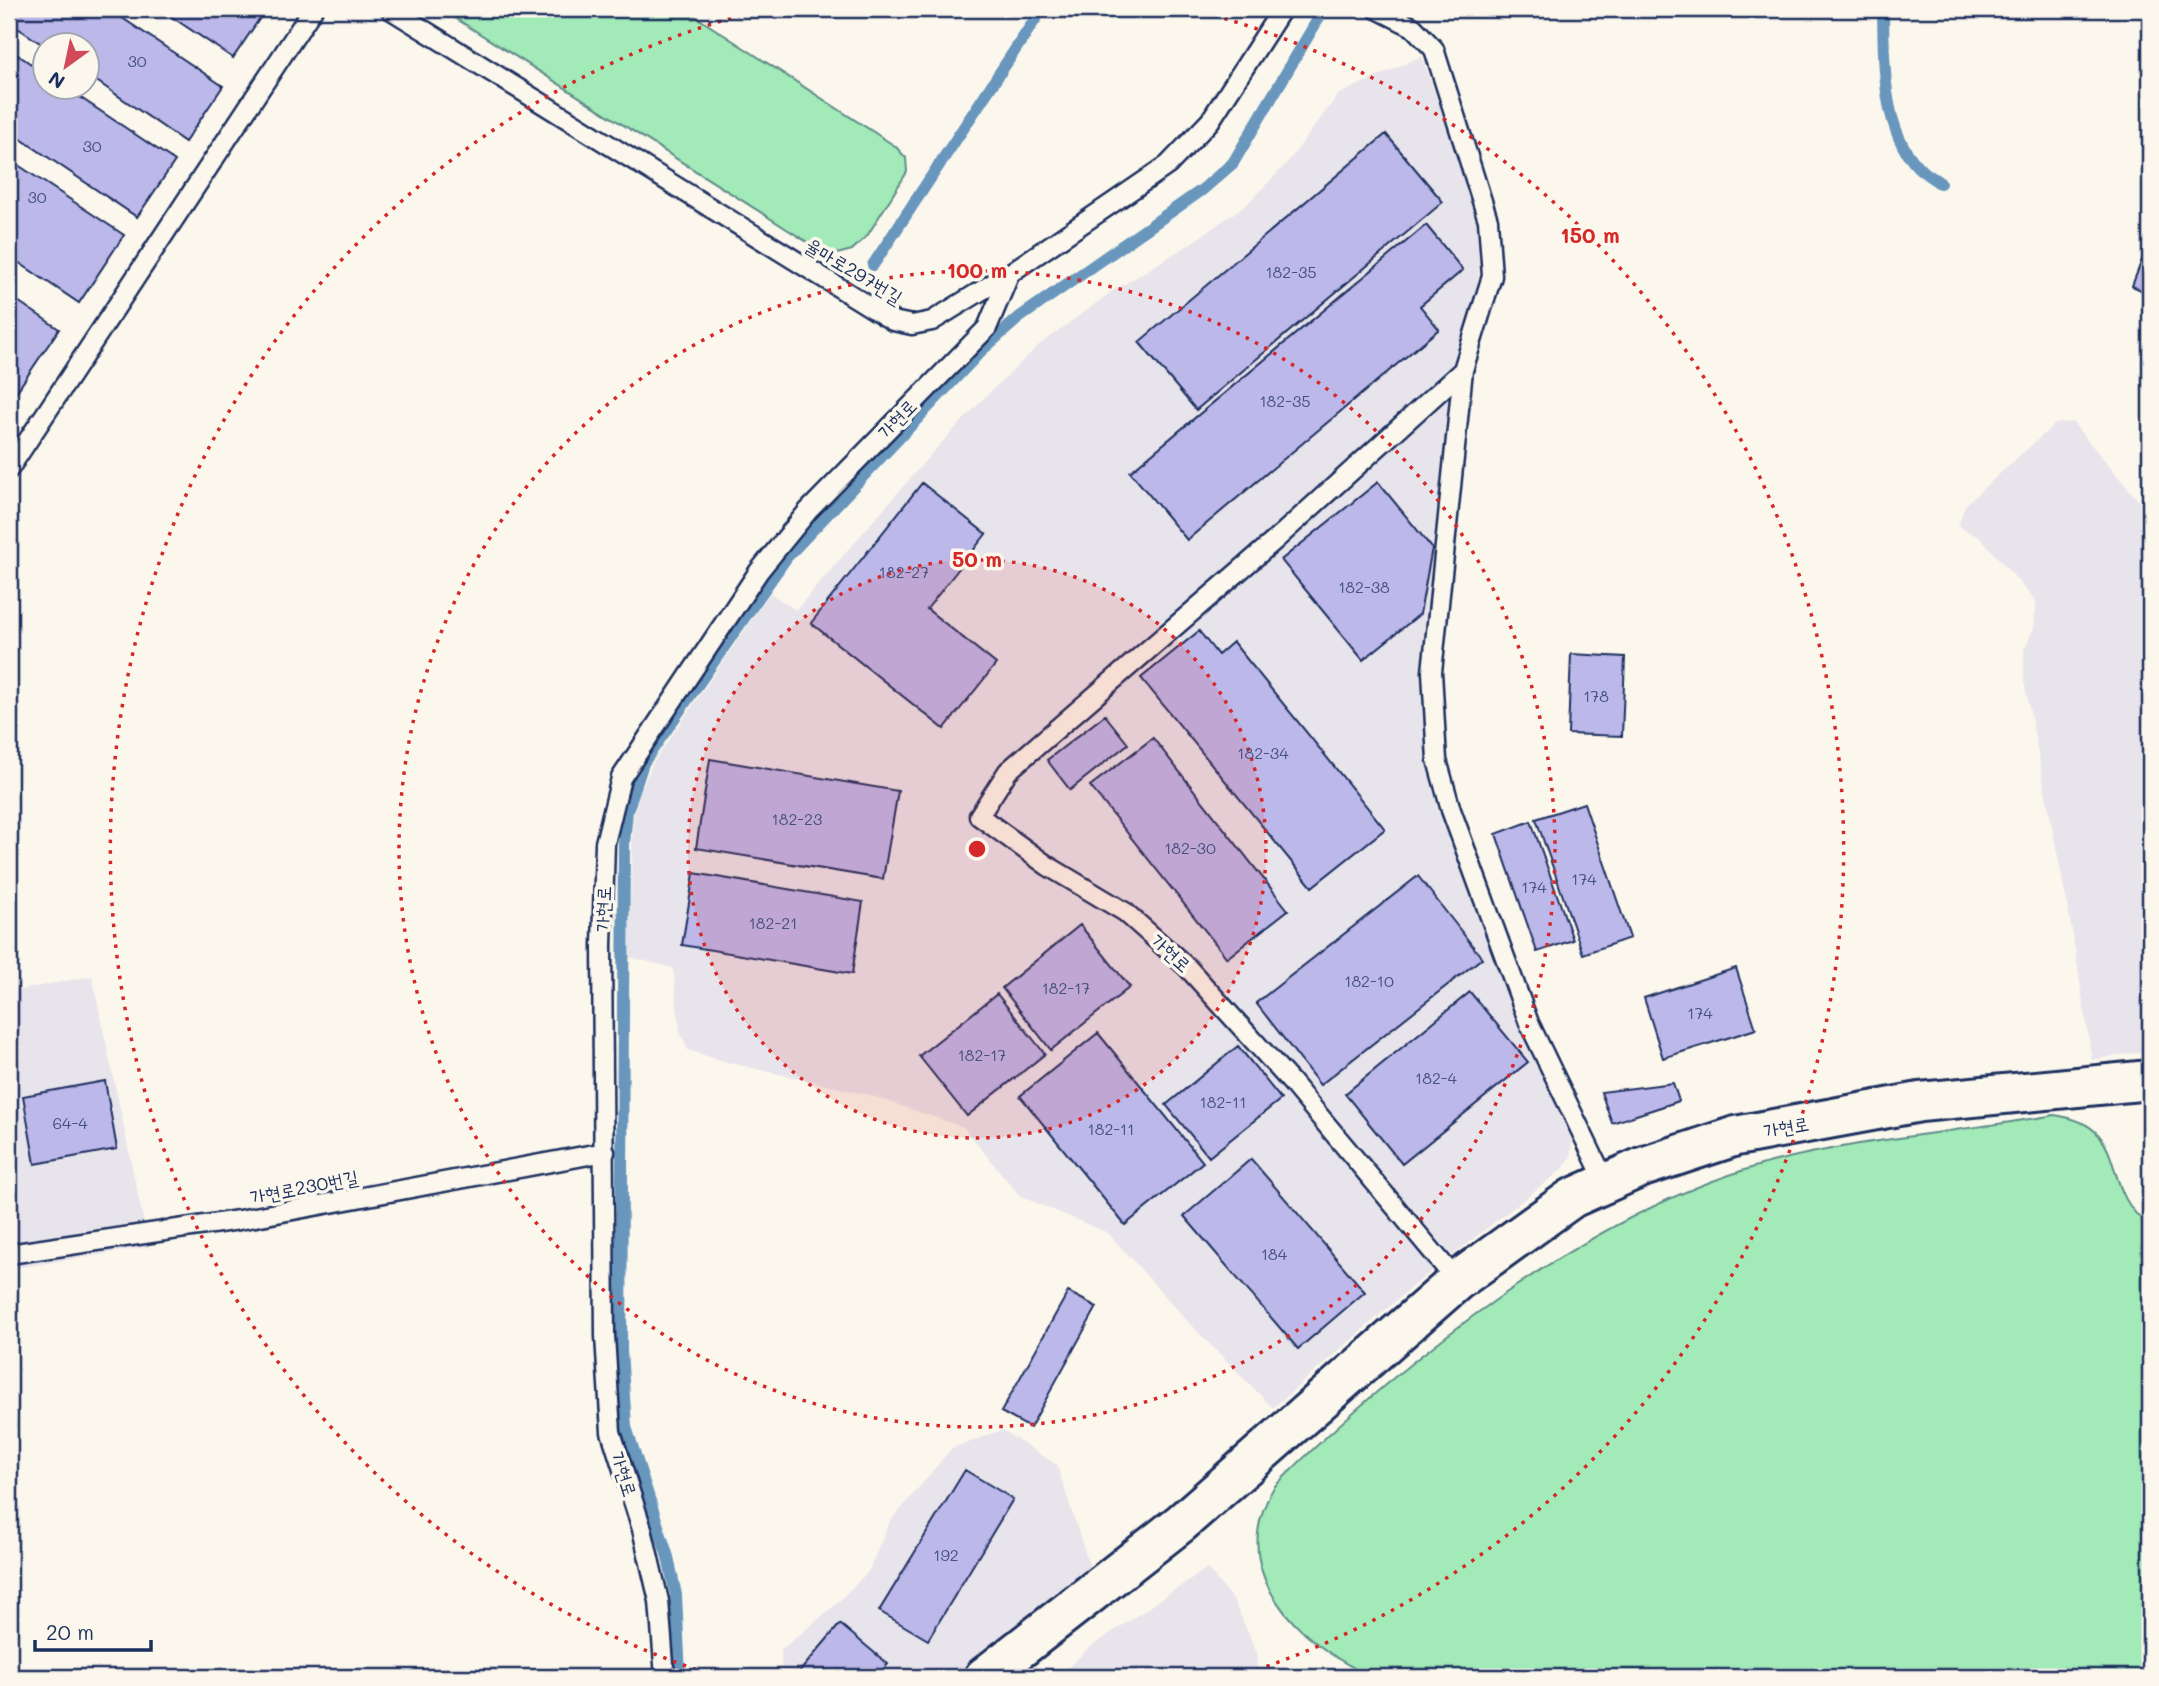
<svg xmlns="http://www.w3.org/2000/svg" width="2159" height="1686" viewBox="0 0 2159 1686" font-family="Mali,'Poor Story',sans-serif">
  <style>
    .built { fill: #e8e4eb }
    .green { fill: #a2eab7; stroke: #5e8c8a; stroke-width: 2 }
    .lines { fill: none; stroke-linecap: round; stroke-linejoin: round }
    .stream { stroke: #6796bd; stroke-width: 12 }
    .building { fill: #bdb8ea; stroke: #1b2f5e; stroke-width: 2 }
    .service-casing { stroke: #1b2f5e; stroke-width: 23 }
    .tertiary-casing { stroke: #1b2f5e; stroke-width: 44 }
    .service { stroke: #fbf7ec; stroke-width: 18 }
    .tertiary { stroke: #fbf7ec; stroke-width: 38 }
    .ring { fill: none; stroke: #d62828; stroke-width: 3.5; stroke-dasharray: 3.5 7 }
    .labels { text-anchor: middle; stroke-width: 7; stroke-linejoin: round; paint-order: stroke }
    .number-label { font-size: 16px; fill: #445181 }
    .street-label { font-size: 19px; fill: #1b2f5e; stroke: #fbf7ec }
    .centre { fill: #d62828; stroke: #fbf7ec; stroke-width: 3.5 }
    .ring-label { font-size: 21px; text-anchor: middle; font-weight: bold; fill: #d62828; stroke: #fbf7ec; stroke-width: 7; stroke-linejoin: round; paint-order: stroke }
  </style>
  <rect width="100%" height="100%" fill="#fbf7ec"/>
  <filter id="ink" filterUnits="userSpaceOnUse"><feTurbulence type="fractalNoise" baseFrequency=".0143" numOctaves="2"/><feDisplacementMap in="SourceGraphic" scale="14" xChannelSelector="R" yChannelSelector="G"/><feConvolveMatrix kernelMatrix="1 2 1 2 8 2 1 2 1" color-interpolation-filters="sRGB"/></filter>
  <g filter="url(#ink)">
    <path class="built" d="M1422,56L1471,195L1480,233V268L1475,298L1456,356L1424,671L1426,757L1498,967L1537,1063L1567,1124L1572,1140L1571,1155L1564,1168L1414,1285L1273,1408L1192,1326L1108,1233L1020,1196L963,1127L866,1094L722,1061L688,1050L680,1032L673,968L629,957L633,820L639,794L653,763L770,593L796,610L934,451L990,392L1038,346L1110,293L1187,246L1247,204L1287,163L1339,94Z
      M2072,422L2144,507L2150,508V1050L2092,1060L2072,930L2024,681V650L2034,628L2036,602L1981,538L1958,526L1965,505L2055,424Z
      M92,976L149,1247L9,1269V992Z
      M1002,1430L1057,1465L1090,1568L953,1677H782L781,1650L834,1606L868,1572L889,1523L952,1448Z
      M1207,1568L1234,1601L1257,1653V1677H1058L1089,1648Z"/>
    <path class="green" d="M441,9H684L895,146L906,158L907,172L867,236L852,250L837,254L812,245Z
      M2054,1115C2134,1125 2096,1189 2150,1226V1677H1372C1298,1643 1224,1572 1274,1487C1403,1358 1594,1209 1772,1162C1865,1138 1960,1132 2054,1115Z"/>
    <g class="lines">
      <path class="stream" d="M1883,9C1884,59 1881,128 1918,167C1924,173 1933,178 1940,183
        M873,265L1042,9
        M680,1677L676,1595L668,1557L626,1427L621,1350L624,844L627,811L643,763L786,558L982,350L1020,317L1202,190L1233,163L1324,9"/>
    </g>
    <path class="building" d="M9,9H109L223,86L185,142L88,75V46L46,47L9,22Z
      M160,9H266L233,58Z
      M9,49L46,74V88H66L175,161L137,217L9,131Z
      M1386,134L1443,202L1196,410L1139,342Z
      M9,159L124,235L79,303L9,256Z
      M1426,225L1463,270L1420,306L1439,329L1187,540L1130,472Z
      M2150,239V294L2132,286Z
      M9,295L59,329L15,394L9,390Z
      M1378,482L1432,548L1420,614L1363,660L1281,560Z
      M922,483L986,534L927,609L996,664L944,729L811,623Z
      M1199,631L1218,655L1233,642L1385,829L1312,887L1141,678Z
      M1571,654L1625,657L1622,736L1568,734Z
      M1105,715L1128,744L1070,790L1047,760Z
      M1153,738L1288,910L1227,958L1090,786Z
      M710,759L898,791L883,879L696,848Z
      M1584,803L1630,938L1583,954L1536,819Z
      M1531,821L1573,940L1537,952L1496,834Z
      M694,873L863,902L852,974L682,945Z
      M1418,876L1482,958L1320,1085L1256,1003Z
      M1080,925L1130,987L1051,1050L1002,988Z
      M1736,968L1756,1029L1663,1058L1644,998Z
      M1470,992L1528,1062L1402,1164L1345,1094Z
      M997,994L1045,1054L967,1116L919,1056Z
      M1098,1033L1203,1162L1125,1225L1020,1096Z
      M1238,1046L1281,1099L1209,1157L1166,1105Z
      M105,1081L117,1149L35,1164L23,1096Z
      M1673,1083L1679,1101L1612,1123L1601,1092Z
      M1251,1159L1365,1292L1298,1349L1184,1216Z
      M1068,1292L1097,1307L1030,1428L1001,1412Z
      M965,1470L1013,1499L928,1640L879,1611Z
      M840,1624L888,1664L877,1677H795Z"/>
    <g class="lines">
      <g class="service-casing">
        <path id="service" d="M390,9L893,321L912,325L932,321L1010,273L1168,165L1210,121L1282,9
          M1377,9L1413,27L1434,49L1488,220L1492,276L1463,370L1432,672L1437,760L1451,810L1529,1023L1606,1183
          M9,469L313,9
          M9,1254L239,1220L605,1152
          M1457,1281L1291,1082L1187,967L1125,912L1048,866L979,816L1008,771L1274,541L1463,370
          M665,1677L659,1601L642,1529L611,1432L605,1336L602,945L605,843L621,778L759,571L808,511L987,328L1010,273"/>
      </g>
      <g class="tertiary-casing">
        <path id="tertiary" d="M984,1677L1181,1523L1457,1281L1572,1198L1642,1167L1736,1136L1920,1102L2150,1080"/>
      </g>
      <use href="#service" class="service"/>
      <use href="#tertiary" class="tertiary"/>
    </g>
  </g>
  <circle cx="977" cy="849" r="289" fill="#d62828" fill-opacity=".12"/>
  <g class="ring">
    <circle cx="977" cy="849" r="289"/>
    <circle cx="977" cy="849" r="578"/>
    <path d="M716 1676A867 867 0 0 1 760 10M1194 10A867 867 0 0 1 1238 1676"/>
  </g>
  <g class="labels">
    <g class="number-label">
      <text x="137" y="67">30</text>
      <text x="92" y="152">30</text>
      <text x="37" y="203">30</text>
      <text x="1291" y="278">182-35</text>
      <text x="1285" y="407">182-35</text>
      <text x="904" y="578">182-27</text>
      <text x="1364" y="593">182-38</text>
      <text x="1596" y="702">178</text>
      <text x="1263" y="759">182-34</text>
      <text x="797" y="825">182-23</text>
      <text x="1190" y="854">182-30</text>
      <text x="1584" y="885">174</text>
      <text x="1534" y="893">174</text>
      <text x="773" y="929">182-21</text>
      <text x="1369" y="987">182-10</text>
      <text x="1066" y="994">182-17</text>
      <text x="1700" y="1019">174</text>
      <text x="982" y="1061">182-17</text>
      <text x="1436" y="1084">182-4</text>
      <text x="1223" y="1108">182-11</text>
      <text x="70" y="1129">64-4</text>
      <text x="1111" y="1135">182-11</text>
      <text x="1274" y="1260">184</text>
      <text x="946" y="1561">192</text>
    </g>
    <g class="street-label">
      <text transform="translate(854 271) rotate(31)" y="7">율마로297번길</text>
      <text transform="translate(897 419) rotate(-46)" y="7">가현로</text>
      <text transform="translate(603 909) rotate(-88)" y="7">가현로</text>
      <text transform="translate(1171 953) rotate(42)" y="7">가현로</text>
      <text transform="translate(1786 1127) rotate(-10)" y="7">가현로</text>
      <text transform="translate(304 1187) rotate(-11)" y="7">가현로230번길</text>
      <text transform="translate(624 1474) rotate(72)" y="7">가현로</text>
    </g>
  </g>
  <circle cx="977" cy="849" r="10" class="centre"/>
  <g class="ring-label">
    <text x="1590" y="243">150 m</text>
    <text x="977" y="278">100 m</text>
    <text x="977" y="567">50 m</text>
  </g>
  <rect width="2159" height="1686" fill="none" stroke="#fbf7ec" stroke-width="35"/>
  <rect x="18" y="18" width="2124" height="1651" fill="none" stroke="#1b2f5e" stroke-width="2.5" filter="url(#ink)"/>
  <g transform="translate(66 66) rotate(213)"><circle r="33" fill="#fbf7ec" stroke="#a1a7b3" stroke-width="2"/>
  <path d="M0-5L12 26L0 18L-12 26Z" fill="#d1495b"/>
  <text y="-10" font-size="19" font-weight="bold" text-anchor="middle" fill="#1b2f5e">N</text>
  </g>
  <path d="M35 1640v10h116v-10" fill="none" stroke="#1b2f5e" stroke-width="3.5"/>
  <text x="46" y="1640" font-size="21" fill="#1b2f5e" stroke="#fbf7ec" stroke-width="5" paint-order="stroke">20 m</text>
</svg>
